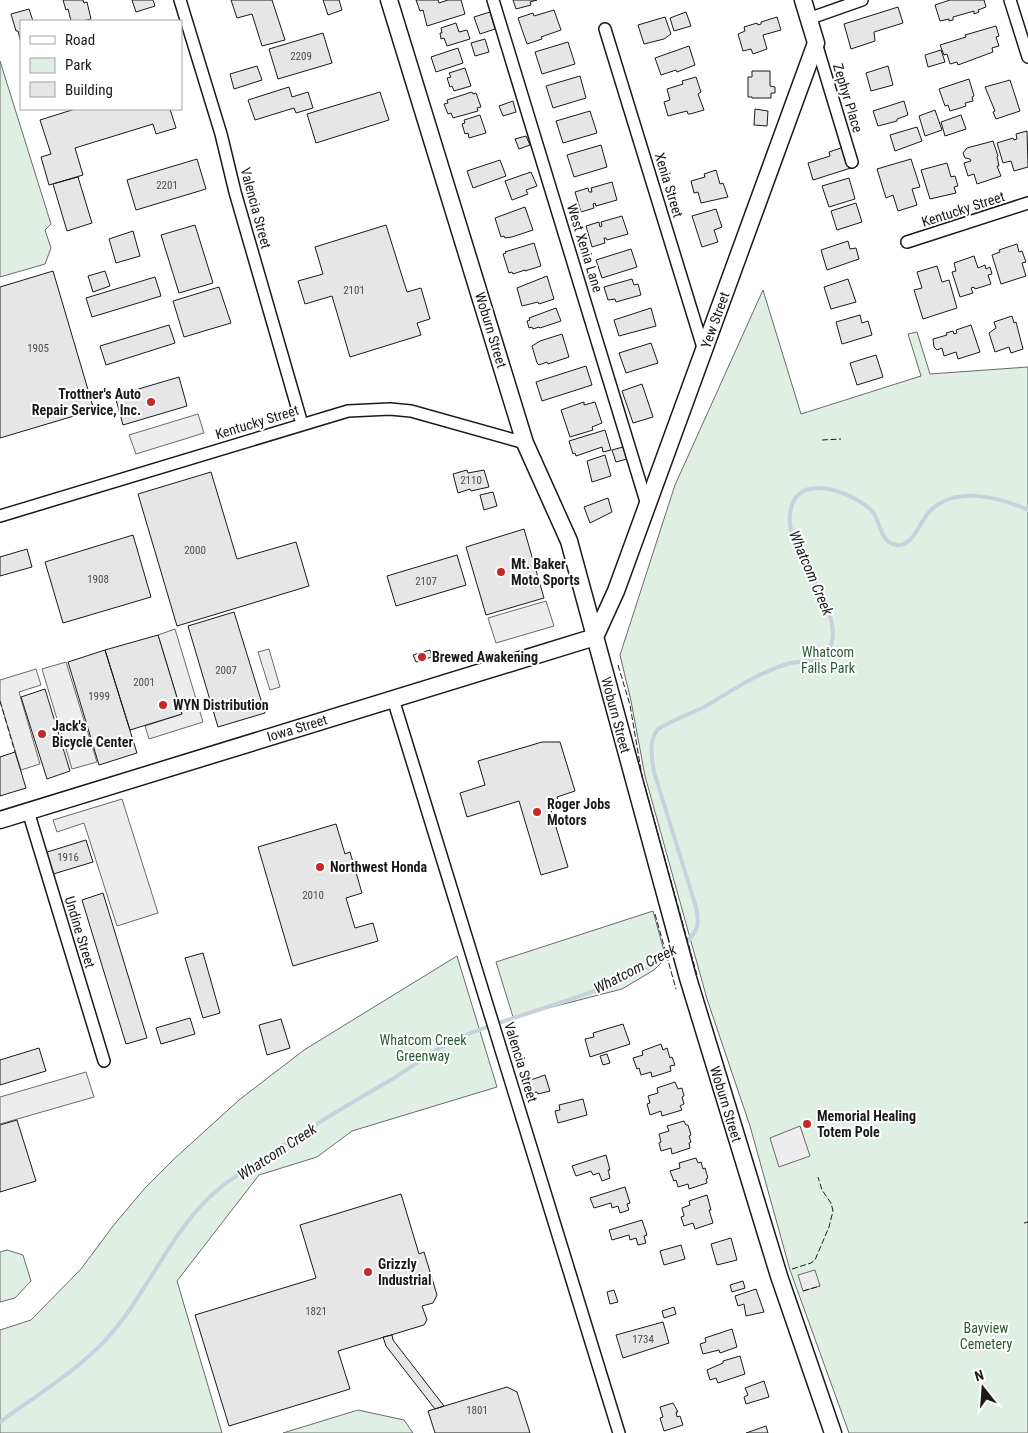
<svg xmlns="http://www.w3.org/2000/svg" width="1028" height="1433" viewBox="0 0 1028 1433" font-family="'Roboto Condensed',sans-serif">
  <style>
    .green { fill: #e0efe3; stroke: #6a6a6a }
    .parking { fill: #ededed; stroke: #6a6a6a }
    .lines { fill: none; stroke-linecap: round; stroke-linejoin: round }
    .stream { stroke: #c6d2dc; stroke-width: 4 }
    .building { fill: #e6e6e6; stroke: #1a1a1a }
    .street-casing { stroke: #1a1a1a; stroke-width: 14 }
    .secondary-casing { stroke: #1a1a1a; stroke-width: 19 }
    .street { stroke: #fff; stroke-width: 11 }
    .secondary { stroke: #fff; stroke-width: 16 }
    .fence { stroke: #1a1a1a; stroke-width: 1; stroke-dasharray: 6 2.5; stroke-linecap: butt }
    .poi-dot { fill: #c62828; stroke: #fff; stroke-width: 2 }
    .labels { text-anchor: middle; stroke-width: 4; stroke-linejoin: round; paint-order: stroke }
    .number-label { font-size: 11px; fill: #4d4d4d }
    .street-label { font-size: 14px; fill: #1a1a1a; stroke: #fff }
    .poi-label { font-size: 14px; font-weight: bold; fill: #1a1a1a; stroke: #fff; text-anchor: start }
    .park-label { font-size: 14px; fill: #2b5a34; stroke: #fff }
    .water-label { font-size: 15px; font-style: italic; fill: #1a1a1a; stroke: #fff }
  </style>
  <rect width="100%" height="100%" fill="#fff"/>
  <path class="green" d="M0,61L51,224L45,230L51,248L45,264L0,277Z
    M763,290L801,414L921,376L908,334L917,332L930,374L1028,367V1433H849L790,1270L750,1126L707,999L645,776L631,701L620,655L675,485Z
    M653,911L666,958L654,970L622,989L513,1017L496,962Z
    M457,956L497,1087L352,1131L317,1157L259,1175L177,1281L222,1433H0V1330L31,1320L81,1269L113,1226L145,1188L174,1159L239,1100L304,1050Z
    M7,1250L23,1255L31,1281L15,1298L0,1302V1252Z
    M358,1410L404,1420L413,1433H283Z"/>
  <path class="parking" d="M198,414L204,433L136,454L129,435Z
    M546,601L554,626L496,643L488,618Z
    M175,629L203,722L149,739L145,726L182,714L158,635Z
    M269,649L280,687L270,690L258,652Z
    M66,662L97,762L72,769L42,669Z
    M36,669L41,685L19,692L40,764L21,770L0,701V680Z
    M122,799L158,913L117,926L84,823L57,832L53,820Z
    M86,1072L94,1097L0,1124V1097Z
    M800,1126L810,1156L779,1167L770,1138Z
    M815,1270L820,1286L803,1291L798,1275Z"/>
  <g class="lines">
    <path class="stream" d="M684,944C698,931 700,926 696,907L654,772C652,758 648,741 658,729C673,720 690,714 706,706C733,690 757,673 787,664C798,660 814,664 824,655C835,645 834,629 830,616C823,599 815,581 807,564C802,554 795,544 792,533C788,521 789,503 799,494C817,479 858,496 872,511C881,521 880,545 898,545C915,545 920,520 931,510C957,486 999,497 1028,510
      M0,1422C42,1391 88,1365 120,1323C153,1280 178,1221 221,1187C236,1175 254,1165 270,1154C309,1128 349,1104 389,1081C414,1066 435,1048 461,1037C534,1007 610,995 677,950"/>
  </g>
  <path class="building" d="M63,0H83L84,3L87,2L91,19L83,21H71L68,9L66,10Z
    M132,0H153L155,6L136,12Z
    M231,0H272L285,40L262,46L252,14L237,18Z
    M323,0H339L342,10L328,15Z
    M416,0H438L439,3L448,0H461L465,14L427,26L423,10L420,11Z
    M513,0H537L530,2L531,5L516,9Z
    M950,0H984L986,7L978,10L979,12L974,14V11L953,17V20L949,21V19L940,21L935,5Z
    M898,7L903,23L874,32L875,41L851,49L844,24Z
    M29,9L33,21H21V43L18,31H16L11,14Z
    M554,10L561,30L541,37L542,39L527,44L518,18L533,13L534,16Z
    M490,12L495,29L480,34L474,17Z
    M686,12L691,26L674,31L670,18Z
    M665,17L671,34L664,39L644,44L638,25Z
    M777,17L781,30L763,35L767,49L753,54L751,49L743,51L738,34L745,31L744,27L757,23L758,25L761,24V22Z
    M456,23L459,32L467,30L470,39L447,46L444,38L441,39L440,33H442L441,28Z
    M996,26L999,36L996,37L999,46L992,48L993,52L958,65L957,62L950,64L947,54L944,55L940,45L966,37L965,35Z
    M323,33L332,63L278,79L269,49Z
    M485,39L489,52L475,56L471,43Z
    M568,42L575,64L542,74L535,52Z
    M689,46L695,65L677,72L676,70L661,75L655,58Z
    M458,48L463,63L436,72L431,57Z
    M941,50L945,62L928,67L925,55Z
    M257,66L262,80L234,89L230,74Z
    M888,66L893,85L871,91L866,73Z
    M465,68L471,86L454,91L452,86L450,87L447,78L451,77L449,73Z
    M752,71H770V86L775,87V93H771V98H752V97H748V77H752Z
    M580,76L586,98L553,108L546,86Z
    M696,77L701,92L698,94L704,110L690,114H688L687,111L668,116L664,102L670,100L667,89L683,84L682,81Z
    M969,79L974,96L972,97L973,101L965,103L966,106L957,109L950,111L948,105L945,106L939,89Z
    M1010,80L1020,111L996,119L993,112L995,111L985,87Z
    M289,87L292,97L308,92L313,108L296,113L294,108L255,120L248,100Z
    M380,92L389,120L316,143L307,114Z
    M472,92L473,94L476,93L481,107L477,108L478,111L453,118L451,113L448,114L444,104L448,103L447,100Z
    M513,101L516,112L503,116L499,106Z
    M904,101L908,115L897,119V121L878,126L873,111Z
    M75,109H170L176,128L156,134L153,124L75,148L83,175L49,185L41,157L51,154L40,120Z
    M755,109L768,111L767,126L754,125Z
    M935,110L942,130L925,136L919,116Z
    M590,111L597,133L563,143L556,121Z
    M480,115L486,133L469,138L468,133L465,134L462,124L465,123L464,120Z
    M961,115L966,129L945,136L941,122Z
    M917,127L922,141L895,151L890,135Z
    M1027,131L1028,167L1014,171L1011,161L1003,163L997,143L1013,138L1014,140L1017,139L1016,134Z
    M526,136L530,145L519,149L515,139Z
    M993,141L998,156L997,157L999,166H997L1001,176L977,184L974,174L968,176L964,163L971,161L970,159L965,158L963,153L967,148Z
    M601,145L607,167L574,177L567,155Z
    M847,146L854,167L813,180L808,163L830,156L829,152Z
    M197,159L206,189L136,210L127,180Z
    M911,159L920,187L912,189L917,205L898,211L893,195L886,198L877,169Z
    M500,160L506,176L473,188L467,171Z
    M947,163L951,177L955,176L958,186L954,187L956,193L930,199L921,170Z
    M716,170L720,184L723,183L728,197L701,203L698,192L694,193L691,181L705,177L704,174Z
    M531,172L537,186L526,190L528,194L512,200L505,181Z
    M78,177L92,223L67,231L53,184Z
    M849,178L855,199L829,207L822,186Z
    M612,182L617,200L596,206L595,203L593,204L594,208L581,212L575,192L588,188L589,192H592L591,188Z
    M856,203L862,222L837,230L831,211Z
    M525,207L533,230L512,237L505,238L504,236L501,237L495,218Z
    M716,209L722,227L714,230L718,242L702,247L692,216Z
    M622,216L628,234L607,240L606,238H604L605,243L592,247L586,226L599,222L600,227L602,226L601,222Z
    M195,225L213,283L179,293L161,235Z
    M386,225L407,292L421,288L430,319L417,323L421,335L350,357L332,296L305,304L298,281L323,274L315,247Z
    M133,231L140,256L116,263L109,239Z
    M848,241L850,249L856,248L859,259L827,270L821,250Z
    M534,243L541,266L525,271V270L513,274L512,272L509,273L503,254L506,253L505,252Z
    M1017,244L1019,252L1022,251L1026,262L1022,263L1026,276L1001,284L992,255L1000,252L999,250Z
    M631,249L637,267L602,278L596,260Z
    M974,256L978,268L985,265L986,269L990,267L992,274L988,275L991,284L975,289L974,287L971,288L973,293L960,297L952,272L956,271L954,263Z
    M937,266L942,282L949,280L957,308L923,319L914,290L922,288L917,272Z
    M53,271L94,410L0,438V287Z
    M105,271L110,286L93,292L88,276Z
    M547,276L554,299L539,304L538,302L522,306L517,288Z
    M155,277L161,296L92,317L86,298Z
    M632,279L634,285L638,284L641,295L616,302L615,299L608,300L604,287Z
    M848,279L856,302L831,309L824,287Z
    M219,287L231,323L184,337L173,301Z
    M556,308L561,321L540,328L539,327L533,329L532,327L529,328L527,321L530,320L529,318Z
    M651,308L656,326L619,336L614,320Z
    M860,315L862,323L868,321L872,335L842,344L836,322Z
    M1012,316L1014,323L1016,322L1023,349L1011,353L1009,347L995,352L989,333L996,328L994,322Z
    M169,325L175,343L106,365L100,346Z
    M971,325L980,352L958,359L956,352L944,356L942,348L937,350L934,347L933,339L947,335L946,333L953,331L954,334L957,333L956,330Z
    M562,334L569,357L548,364L547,362L539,365L537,363L532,346L540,341Z
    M651,343L658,363L626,373L619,353Z
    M876,355L883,377L857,385L850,363Z
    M586,366L592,385L542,401L536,382Z
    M179,377L187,406L123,425L115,396Z
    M642,384L653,417L633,423L622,391Z
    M584,402V405L595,402L602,423L592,427L593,430L570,437L561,410Z
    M605,430L611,450L603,452L602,447L576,456L575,453L573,454L569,441Z
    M623,447L627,459L616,462L612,450Z
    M605,455L611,476L592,482L587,461Z
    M467,470L468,473L484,470L489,487L471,491L470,489L458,493L453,474Z
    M211,472L237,559L296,542L309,586L177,626L138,494Z
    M493,492L497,506L484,510L480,495Z
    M608,498L612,512L590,523L584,507Z
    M524,529L544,598L486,615L466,547Z
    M133,535L151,597L63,623L45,562Z
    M27,549L32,567L0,576V557Z
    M457,555L466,585L396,606L387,576Z
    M234,612L265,713L218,727L188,626Z
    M158,635L182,714L130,730L105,650Z
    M105,650L137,753L99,765L68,662Z
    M430,650L432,657L416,662L413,655Z
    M45,689L70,771L47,779L21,697Z
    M542,742H560L575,791L557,797L559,804L550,807L568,867L541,875L519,801L467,817L460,793L485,785L478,761Z
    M15,752L26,788L0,796V757Z
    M336,824L345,854L350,852L362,893L346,898L355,928L373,923L378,941L293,966L258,847Z
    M86,840L93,862L50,875L44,853Z
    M103,893L147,1038L126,1044L82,900Z
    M203,953L220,1013L203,1018L185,958Z
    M190,1018L195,1034L161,1044L156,1028Z
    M281,1019L290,1048L267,1055L259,1025Z
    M623,1024L630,1044L590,1057L585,1039L594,1037L593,1033Z
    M661,1044L663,1050L667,1048L670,1058L672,1057L675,1065L670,1066L671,1071L652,1077L651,1072L641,1075L639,1068L637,1069L633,1058L643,1055L642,1051Z
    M39,1048L46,1071L0,1085V1060Z
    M607,1054L610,1063L603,1065L600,1056Z
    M545,1075L550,1091L538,1094L537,1092L532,1093L528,1081Z
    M675,1082L678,1089L682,1088L684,1096L682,1097L684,1104L680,1106L682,1110L662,1116L661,1111L650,1115L647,1104L650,1103L648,1096L658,1093L657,1088Z
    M583,1099L587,1115L558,1123L555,1111L560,1110L559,1105Z
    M17,1120L36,1181L0,1192V1125Z
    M684,1121L686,1125H688L691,1135L689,1136L691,1142L689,1143L690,1148L672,1154L671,1148L661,1151L659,1143L661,1142L659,1134L669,1131L667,1126Z
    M606,1155L610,1170H608L610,1178L602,1181L599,1173L593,1175L591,1171L576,1176L572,1166Z
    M696,1158L698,1163L701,1162L703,1169L705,1168L708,1178L706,1179L707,1183L689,1189L688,1184L678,1187L676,1180L674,1181L670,1171L680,1168L679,1163Z
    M625,1187L630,1203L627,1204L629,1210L620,1213L618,1206L612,1208L611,1203L594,1208L590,1198Z
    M401,1194L419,1254L424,1252L437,1295L433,1303L422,1306L427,1320L424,1325L338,1351L350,1389L229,1426L195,1315L316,1278L300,1225Z
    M707,1195L711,1210H709L713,1223L695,1229L693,1223L684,1226L681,1217L684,1216L682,1208L690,1205L689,1201Z
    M642,1220L647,1235L644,1236L646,1243L638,1245L636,1238L630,1240L629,1235L612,1240L609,1230Z
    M731,1238L737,1260L717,1265L711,1244Z
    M681,1245L685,1259L664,1265L660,1251Z
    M743,1281L745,1288L732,1292L730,1285Z
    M756,1289L764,1312L746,1316L744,1304L738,1306L735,1296Z
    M614,1290L618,1302L610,1304L607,1292Z
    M674,1307L676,1314L664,1318L662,1311Z
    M663,1322L669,1343L623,1358L616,1335Z
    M732,1329L737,1347L720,1353L719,1350L703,1354L700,1344L706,1342L705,1338Z
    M392,1335L393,1340L444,1406L435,1409L386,1346L383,1337Z
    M740,1356L745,1374L718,1383L716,1378L710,1380L707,1370L723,1363V1361Z
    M764,1381L769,1397L746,1404L744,1397L748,1395L745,1388Z
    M507,1387L517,1392L530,1433H435L428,1411Z
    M673,1403L678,1412H676L677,1417L680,1416L683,1425L664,1431L660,1418L663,1417L660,1407Z
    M766,1426L768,1433H746Z"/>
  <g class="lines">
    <g class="street-casing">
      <path id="street" d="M180,0L221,134L235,192L302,424
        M493,0L647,505
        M1010,0L1028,57
        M808,19L862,0
        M605,29L704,351
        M816,43L852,162
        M907,242L1028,203
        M0,516L348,411L390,409L411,411L525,443
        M393,699L619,1433
        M28,811L104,1061"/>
    </g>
    <g class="secondary-casing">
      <path id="secondary" d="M389,0L525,443L569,541L688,978L779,1276L833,1433
        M595,637L616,591L816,43L803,0
        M0,820L595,637"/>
    </g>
    <use href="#street" class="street"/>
    <use href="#secondary" class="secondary"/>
    <path class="fence" d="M822,440L841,439
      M618,665L630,705L642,776L697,975
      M0,701L15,752
      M655,914L676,989
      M1024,1223L1028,1222
      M792,1269L811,1263L815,1260L829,1227L833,1211L831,1203L822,1190L818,1177
      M803,1291L820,1286"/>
  </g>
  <g class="poi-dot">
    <circle cx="151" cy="402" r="5"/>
    <circle cx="501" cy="572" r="5"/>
    <circle cx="422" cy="657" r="5"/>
    <circle cx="163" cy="705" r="5"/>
    <circle cx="42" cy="734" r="5"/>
    <circle cx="537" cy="812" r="5"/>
    <circle cx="320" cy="867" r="5"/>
    <circle cx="807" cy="1124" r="5"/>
    <circle cx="368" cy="1272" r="5"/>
  </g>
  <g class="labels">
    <g class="number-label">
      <text x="301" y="60">2209</text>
      <text x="167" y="189">2201</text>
      <text x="354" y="294">2101</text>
      <text x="38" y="352">1905</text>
      <text x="471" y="484">2110</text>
      <text x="195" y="554">2000</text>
      <text x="98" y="583">1908</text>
      <text x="426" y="585">2107</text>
      <text x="226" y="674">2007</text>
      <text x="144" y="686">2001</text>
      <text x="99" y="700">1999</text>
      <text x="68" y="861">1916</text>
      <text x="313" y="899">2010</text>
      <text x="316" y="1315">1821</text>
      <text x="643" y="1343">1734</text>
      <text x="477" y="1414">1801</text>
    </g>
    <g class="street-label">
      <text transform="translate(848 98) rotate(73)" y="5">Zephyr Place</text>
      <text transform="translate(669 185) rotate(73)" y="5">Xenia Street</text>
      <text transform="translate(256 208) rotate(75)" y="5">Valencia Street</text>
      <text transform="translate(963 209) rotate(-18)" y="5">Kentucky Street</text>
      <text transform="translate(585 248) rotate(73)" y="5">West Xenia Lane</text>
      <text transform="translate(715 320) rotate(-70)" y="5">Yew Street</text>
      <text transform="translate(491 330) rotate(73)" y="5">Woburn Street</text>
      <text transform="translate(257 422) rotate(-17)" y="5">Kentucky Street</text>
      <text transform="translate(616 715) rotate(75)" y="5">Woburn Street</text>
      <text transform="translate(297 728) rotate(-17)" y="5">Iowa Street</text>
      <text transform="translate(80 932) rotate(73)" y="5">Undine Street</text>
      <text transform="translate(521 1062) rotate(73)" y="5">Valencia Street</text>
      <text transform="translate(726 1104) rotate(73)" y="5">Woburn Street</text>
    </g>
    <g class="poi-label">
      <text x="141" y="399" text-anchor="end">Trottner's Auto<tspan x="141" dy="16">Repair Service, Inc.</tspan></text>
      <text x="511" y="569">Mt. Baker<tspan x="511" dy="16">Moto Sports</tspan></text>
      <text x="432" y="662">Brewed Awakening</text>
      <text x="173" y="710">WYN Distribution</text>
      <text x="52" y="731">Jack's<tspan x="52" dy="16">Bicycle Center</tspan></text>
      <text x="547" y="809">Roger Jobs<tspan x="547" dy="16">Motors</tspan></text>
      <text x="330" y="872">Northwest Honda</text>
      <text x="817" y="1121">Memorial Healing<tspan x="817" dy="16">Totem Pole</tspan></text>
      <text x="378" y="1269">Grizzly<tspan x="378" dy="16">Industrial</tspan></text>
    </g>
    <g class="park-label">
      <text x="828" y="657">Whatcom<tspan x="828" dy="16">Falls Park</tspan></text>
      <text x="423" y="1045">Whatcom Creek<tspan x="423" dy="16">Greenway</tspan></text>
      <text x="986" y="1333">Bayview<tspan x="986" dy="16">Cemetery</tspan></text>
    </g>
    <g class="water-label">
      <text transform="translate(811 573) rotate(67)" y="5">Whatcom Creek</text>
      <text transform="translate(635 969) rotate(-27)" y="5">Whatcom Creek</text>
      <text transform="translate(277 1152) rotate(-33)" y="5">Whatcom Creek</text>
    </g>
  </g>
  <rect x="20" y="20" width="162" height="90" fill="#ffffff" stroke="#a3a3a3"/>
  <rect x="30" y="36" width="25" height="8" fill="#ffffff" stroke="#a3a3a3"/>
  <text x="65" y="45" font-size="15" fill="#1a1a1a">Road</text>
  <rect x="30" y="58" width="25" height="15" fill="#e0efe3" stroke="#a3a3a3"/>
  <text x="65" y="70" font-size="15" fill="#1a1a1a">Park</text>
  <rect x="30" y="82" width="25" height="15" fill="#e6e6e6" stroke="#a3a3a3"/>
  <text x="65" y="95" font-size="15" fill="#1a1a1a">Building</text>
  <g transform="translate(983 1388) rotate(343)" stroke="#ffffff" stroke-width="4" paint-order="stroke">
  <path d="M0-4L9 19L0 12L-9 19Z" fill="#1a1a1a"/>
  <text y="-8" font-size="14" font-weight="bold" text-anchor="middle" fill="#1a1a1a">N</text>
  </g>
</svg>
